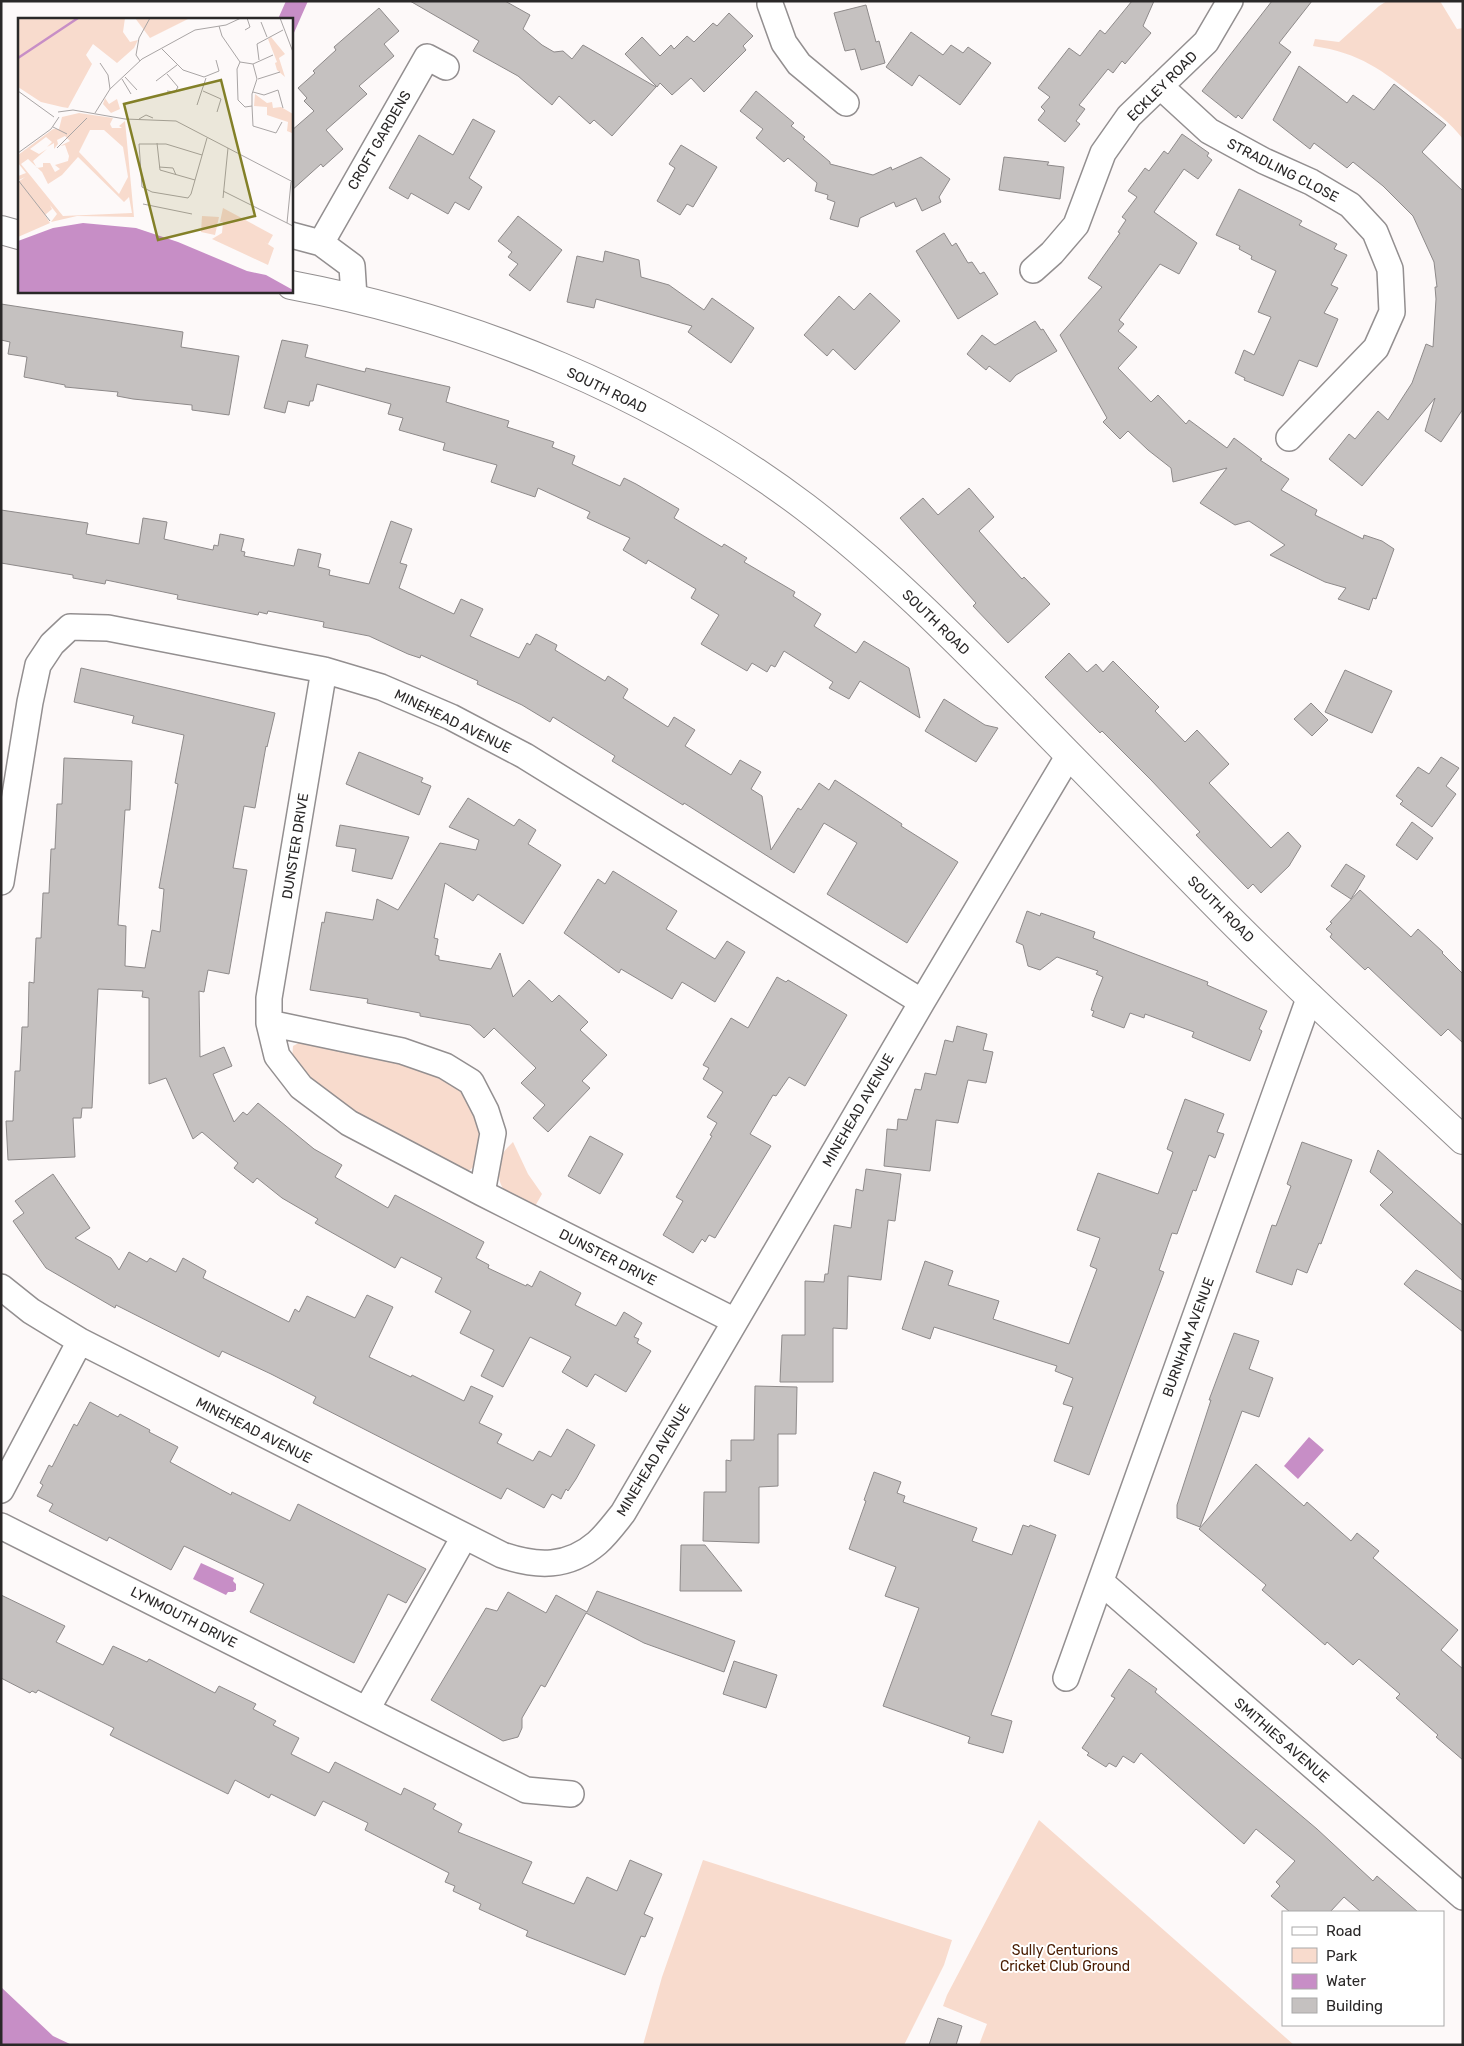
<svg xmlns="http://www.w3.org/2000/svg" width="1464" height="2046" viewBox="0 0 1464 2046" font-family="Rubik,sans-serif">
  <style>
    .green { fill: #f8dbcd }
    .water { fill: #c78ec6 }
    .building { fill: #c5c1c0; stroke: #8e8a8a }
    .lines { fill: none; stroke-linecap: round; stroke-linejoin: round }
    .minor-casing { stroke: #938f90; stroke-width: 28 }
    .secondary-casing { stroke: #938f90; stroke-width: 30 }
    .minor { stroke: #fff; stroke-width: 25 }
    .secondary { stroke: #fff; stroke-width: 28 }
    .labels { text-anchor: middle; stroke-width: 4; stroke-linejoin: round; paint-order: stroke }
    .street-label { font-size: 14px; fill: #2a2828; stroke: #fff }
    .park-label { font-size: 14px; fill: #491b00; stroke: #fff }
    .inset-river { fill: none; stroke: #c78ec6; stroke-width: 2.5 }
    .inset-road { fill: none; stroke: #a9a5a5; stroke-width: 1 }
    .view { fill: #838028; fill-opacity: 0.15; stroke: #838028; stroke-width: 2.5 }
    .inset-edge { fill: none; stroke: #2a2828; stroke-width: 2.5 }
  </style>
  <rect width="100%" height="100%" fill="#fdf9f9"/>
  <path class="green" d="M1387,1H1440L1457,29L1463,28V139C1450,122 1434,111 1418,98C1381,70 1361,53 1313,46L1315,39L1339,42L1379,6Z
    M304,1040C341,1049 447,1065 468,1095C482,1116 482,1138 479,1161L470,1170H460L349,1109L313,1082L292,1060L293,1046Z
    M513,1142L528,1174L542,1194L534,1208C515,1198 497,1195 499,1169C501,1154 502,1153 513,1142Z
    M1039,1820L1294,2045H979L987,2024L943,2006L947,1995Z
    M703,1860L952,1940L944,1965L904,2045H643L662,1977Z"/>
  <path class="water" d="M286,1H308L293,35L291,34V19H278Z
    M1309,1437L1324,1450L1298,1479L1284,1466Z
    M201,1563L234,1578L233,1581L236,1584V1590L233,1592H228L226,1595L193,1579Z
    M1,1987L53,2036L72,2045H1Z"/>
  <path class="building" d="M410,1H505L530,15L523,29L542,45L554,52L563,51L572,59L583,45L656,87L612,136L594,120L590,124L559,96L552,105L518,76L473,51L479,41Z
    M1132,1H1154L1143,26L1151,33L1125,64L1122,61L1113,73L1108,69L1079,105L1085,109L1076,121L1080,124L1065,142L1038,120L1045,111L1041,107L1050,97L1038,88L1069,48L1080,56L1100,30L1105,34Z
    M1272,1H1312L1279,43L1291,52L1242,119L1238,115L1236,118L1202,91Z
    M866,5L876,42L879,41L885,63L861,70L855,49L845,51L834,13Z
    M379,8L399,31L384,44L394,56L359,86L367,94L326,130L343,149L323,167L321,164L291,191V131L314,111L304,101L307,98L298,88L315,73L313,71L336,50L334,47Z
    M729,13L753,36L743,46L746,50L704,92L691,78L672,95L660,83L657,87L625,54L642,37L660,56L671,45L674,49L687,36L694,42L713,23L717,26Z
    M911,32L943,55L951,45L963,53L968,47L991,63L960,105L919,75L912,86L886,67Z
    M1299,66L1347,103L1353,95L1374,110L1394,84L1446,125L1422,152L1463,191V409L1441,442L1425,431L1435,398L1362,486L1329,459L1349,434L1355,439L1378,411L1388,420L1412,383L1426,344L1433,347L1436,299L1435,287H1437L1434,262L1413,216L1383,186L1353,162L1347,168L1314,143L1310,149L1273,120Z
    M756,91L794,123L791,126L805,137L803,139L830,162V164L873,175L891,167L892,170L921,157L950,179L939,197L941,202L922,211L916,198L896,207L894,202L860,218L858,227L830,219L835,202L827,199L828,195L815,191L817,183L788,158L784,162L756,138L763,129L740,111Z
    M473,119L495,131L469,178L482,187L469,210L455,202L448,214L411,193L408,199L389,188L419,135L453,155Z
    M1182,134L1209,153L1207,156L1212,160L1198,179L1184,169L1154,212L1197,243L1179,274L1160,264L1119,320L1124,324L1118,331L1137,347L1118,368L1151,402L1158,395L1186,424L1189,420L1227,448L1234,438L1262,459L1260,460L1289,479L1281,490L1317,510L1315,515L1363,539L1364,535L1382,541L1394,549L1376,599L1373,598L1369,610L1338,599L1346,588L1325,582L1270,555L1285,545L1249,521L1235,525L1200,503L1227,468L1173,482L1171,468L1148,450L1128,431L1120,439L1103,422L1107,418L1060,335L1102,287L1088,278L1120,233L1118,232L1126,220L1122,217L1137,197L1128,191L1145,168L1149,171L1164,151L1168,154Z
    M681,145L717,167L693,207L687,204L680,215L657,201L675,168L669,164Z
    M1004,157L1049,162L1047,165L1064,167L1060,199L999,190Z
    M1239,189L1302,221L1299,225L1337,244L1334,249L1347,255L1331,285L1338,288L1324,313L1338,319L1317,367L1299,360L1283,396L1244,380L1245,378L1235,373L1244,350L1254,355L1271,317L1258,312L1276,271L1251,259L1252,256L1239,249L1240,246L1216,235Z
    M518,216L562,250L530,291L509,275L518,264L508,257L512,252L498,241Z
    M944,233L952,246L956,243L968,263L972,262L980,274L984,272L998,294L958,319L916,251Z
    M605,251L639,260L641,277L669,285L704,310L712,298L754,328L731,363L688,332L692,326L596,299L594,308L567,302L577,256L603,262Z
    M870,293L900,321L855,370L833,349L827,356L804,335L839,296L854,310Z
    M1,304L183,332L181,347L239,356L229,415L192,410V405L133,399L117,396L118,392L65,387V385L24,377L27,357L8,354L10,342L1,340Z
    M1035,321L1041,330L1043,329L1057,351L1016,375L1010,382L989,366L986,370L967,354L982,335L995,345Z
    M282,340L308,345L305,357L365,372L366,368L450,387L446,402L509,421L507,427L554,442L552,447L575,456L572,464L620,486L624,478L636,484L679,509L674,518L722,547L724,544L747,558L744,562L795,592L793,596L821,614L814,626L856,653L864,641L909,668L920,718L860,681L849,699L829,688L833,682L784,651L775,667L771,665L767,672L752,663L747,671L701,644L719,615L691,598L696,589L648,560L646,564L623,550L630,538L587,518L590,512L538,488L535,497L491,482L497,465L443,450L445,443L399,430L403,418L388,414L391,404L317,384L313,401H310L309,406L288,401L285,413L264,408Z
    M969,488L994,517L979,531L1022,579L1024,577L1050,604L1008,643L973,606L976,603L900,518L923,498L938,515Z
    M1,510L88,523L86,534L139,544L143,518L167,522L164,539L213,550L214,545L218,546L220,534L244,539L241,551L245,552L244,556L294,566L298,549L321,554L318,567L330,570L329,575L369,584L391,521L412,529L400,563L407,565L399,588L454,614L461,599L483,609L470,636L519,658L527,643L530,645L536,634L557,645L555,650L605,681L608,676L628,689L623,698L668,727L674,717L695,730L685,746L731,775L740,760L761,772L751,789L762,796L771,850L798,808L801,810L819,783L829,790L835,780L902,824L901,826L958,862L907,943L827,894L857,843L824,823L794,873L684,803L683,805L612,761L615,756L553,717L550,722L522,705L477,684L478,681L421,655L420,658L408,654L369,636L323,627L324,622L268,611L267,614L259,612L258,615L177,599L178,595L106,580L105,584L73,578V575L1,563Z
    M1069,653L1087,672L1096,664L1103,672L1113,661L1159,707L1155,711L1185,742L1197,730L1229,764L1209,783L1271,848L1288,832L1301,846L1289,866L1261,893L1253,884L1248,889L1196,835L1200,832L1151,780L1102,731L1100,733L1045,677Z
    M81,668L275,713L267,747L266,746L255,808L244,806L238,840L233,868L247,870L229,974L208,970L204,992L199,991L200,1057L224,1047L232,1066L213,1074L234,1122L243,1112L247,1115L258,1103L314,1149L342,1165L335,1177L388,1208L395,1195L484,1242L476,1258L489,1265L488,1268L526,1286L527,1284L532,1287L540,1271L581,1293L575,1305L616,1326L624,1312L642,1323L634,1337L639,1339L637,1343L651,1351L626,1392L595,1374L587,1387L562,1372L571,1357L530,1337L503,1387L481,1376L494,1350L460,1333L471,1311L435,1292L442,1278L401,1257L395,1268L345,1240L315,1223L318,1219L282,1198L257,1178L253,1183L234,1168L238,1163L202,1132L193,1139L166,1078L149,1084V998L142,997L143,991L98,989L92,1108H82L81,1118H73L75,1157L8,1160L6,1121H13L15,1071H20L22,1027H28L29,982L34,983L36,938H41L43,893H49L51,849H55L57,804H62L64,758L132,761L130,810H125L118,925L126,926L125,966L145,968L152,930L160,932L164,889L159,888L178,784L175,783L184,735L132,723L134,716L74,702Z
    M1345,670L1392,691L1372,733L1325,712Z
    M944,699L985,725L998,728L976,762L925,731Z
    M1311,703L1328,720L1312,736L1294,719Z
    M359,752L423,778L421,782L431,786L419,815L346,784Z
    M1441,757L1459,768L1446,786L1456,794L1432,827L1400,804L1403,801L1396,796L1418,767L1429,774Z
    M468,798L514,826L519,819L536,830L528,844L561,865L523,924L478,894L473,901L445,883L434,938L438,939L435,955L439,956V960L491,969L500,953L513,997L529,980L552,1002L559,995L588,1022L580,1030L607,1055L582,1081L590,1088L548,1132L533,1118L545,1105L521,1083L536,1068L494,1028L484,1038L470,1025L420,1016V1013L367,1003L368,999L310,990L322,922L324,923L326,912L373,920L377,899L398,910L440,843L476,850L479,840L449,827Z
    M1412,822L1433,838L1417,860L1396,845Z
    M340,825L409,837L392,879L352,871L356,849L336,846Z
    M1346,864L1365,876L1351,899L1331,886Z
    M613,871L677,911L666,929L715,959L727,941L745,952L715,1002L682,982L672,999L621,969L619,973L564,933L598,879L605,884Z
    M1360,890L1411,937L1418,929L1443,952L1442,953L1463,974V1043L1448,1029L1441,1036L1368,967L1365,970L1330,937L1332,934L1326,929L1332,923L1330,922Z
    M1027,911L1040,916L1041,913L1095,932L1093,938L1208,982L1207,985L1267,1011L1259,1029L1262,1031L1250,1061L1192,1037L1194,1032L1145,1014L1144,1018L1130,1013L1124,1028L1092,1016L1094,1011L1091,1010L1094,1000L1103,977L1096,974L1098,971L1057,957L1040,970L1028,966L1023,945L1016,942Z
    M777,977L786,982L788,980L847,1015L805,1086L789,1077L776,1096L773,1095L750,1134L771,1146L715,1238L709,1235L705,1242L702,1239L693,1253L663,1235L683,1201L676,1197L712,1136L710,1135L717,1123L707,1117L723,1092L703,1079L709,1068L703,1065L731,1018L748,1028Z
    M957,1026L987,1034L983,1050L993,1052L986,1083L968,1080L958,1123L936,1120L930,1171L884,1166L887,1129L897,1130L898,1119L907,1120L915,1089L921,1090L925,1073L936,1075L945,1040L953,1042Z
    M1185,1099L1224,1114L1217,1132L1224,1134L1215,1158L1209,1155L1196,1191L1193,1190L1177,1234L1172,1233L1159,1270L1164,1272L1089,1475L1054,1461L1073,1407L1063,1404L1073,1378L1055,1371L1057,1366L934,1327L930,1339L902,1329L925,1261L953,1271L948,1285L999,1301L993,1319L1069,1344L1097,1269L1090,1266L1100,1238L1077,1230L1098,1173L1158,1194L1173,1152L1167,1149Z
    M590,1136L623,1154L600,1194L568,1176Z
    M1302,1142L1352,1160L1321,1244L1319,1243L1307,1273L1297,1269L1292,1285L1256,1272L1272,1225L1276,1226L1291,1186L1287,1184Z
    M1378,1150L1463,1226V1281L1380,1205L1393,1192L1370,1172Z
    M866,1169L901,1174L895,1221L888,1220V1222L881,1280L848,1276L847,1329L833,1328V1382H780L782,1335H805V1281L824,1282L825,1274H828L834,1225L851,1228L856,1189L863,1191Z
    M53,1174L90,1228L75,1238L111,1258L119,1270L129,1252L147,1262L150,1258L176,1272L183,1258L206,1271L203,1278L289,1322L295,1309L299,1312L307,1296L355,1318L367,1295L393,1307L369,1357L411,1377L412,1375L464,1401L471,1386L493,1396L479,1423L502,1434L497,1443L533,1461L539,1451L551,1457L567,1429L595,1445L576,1479L568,1491L566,1489L561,1499L552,1494L544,1508L507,1488L501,1499L313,1403L316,1397L271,1374L222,1351L219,1357L116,1305L115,1308L46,1268L13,1221L24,1213L15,1201Z
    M1416,1270L1463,1292V1332L1404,1284Z
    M1234,1333L1259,1341L1249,1369L1273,1378L1259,1417L1242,1411L1200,1527L1177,1518V1505L1211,1400H1209Z
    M755,1386L797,1387L796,1434H778V1486L759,1487V1543L703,1541L704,1492H726V1460L731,1461V1440H754Z
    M90,1402L118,1417L120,1414L150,1430L149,1432L178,1447L170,1462L231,1495L232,1492L290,1521L298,1504L426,1569L406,1603L388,1594L354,1663L250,1612L264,1584L184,1546L171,1570L109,1537L107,1541L49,1511L53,1504L37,1496L43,1485L40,1483L49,1465L52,1467L74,1424L77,1426Z
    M1256,1464L1304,1506L1307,1502L1351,1541L1357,1533L1379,1551L1373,1558L1458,1630L1441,1650L1463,1669V1760L1436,1737L1438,1735L1396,1698L1400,1694L1359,1659L1353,1665L1327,1642L1325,1645L1262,1590L1266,1585L1199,1529Z
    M874,1472L901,1482L897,1493L905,1496L903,1502L977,1528L972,1541L1012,1555L1023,1525L1029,1527L1030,1525L1056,1535L991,1715L1012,1721L1003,1753L968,1743L970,1737L883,1706L919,1608L885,1596L896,1567L849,1549L866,1501L864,1500Z
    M681,1545H705L742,1591H680Z
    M597,1591L735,1641L724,1672L644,1643L586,1613L545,1687L541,1685L522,1718V1728L518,1737L503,1741L431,1700L486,1608L497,1611L508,1592L546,1613L556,1595L587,1612Z
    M1,1595L65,1626L56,1642L103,1665L113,1646L147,1662L149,1659L215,1693L219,1686L256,1704L253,1709L276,1721L273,1725L299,1738L291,1754L329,1773L335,1762L401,1795L404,1788L436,1804L433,1809L462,1824L458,1832L532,1862L522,1883L574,1904L587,1877L617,1891L630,1860L662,1874L644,1914L653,1918L645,1937L641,1936L625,1975L526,1936L528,1931L479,1909L481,1904L453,1891L455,1886L445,1882L449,1873L365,1830L368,1823L323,1801L315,1816L271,1794L269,1798L235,1780L228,1794L110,1735L114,1728L38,1690L36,1693L32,1691L30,1693L1,1678Z
    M734,1661L777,1675L766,1708L723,1694Z
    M1129,1669L1157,1689L1155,1692L1317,1829L1373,1881L1377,1876L1418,1912H1361L1344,1897L1330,1912H1290L1271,1896L1280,1886L1276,1882L1295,1861L1256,1829L1244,1844L1141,1753L1134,1763L1123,1756L1116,1767L1109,1763L1106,1767L1087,1755L1089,1753L1082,1748L1115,1698L1111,1696Z
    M938,2018L962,2026L956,2045H929Z"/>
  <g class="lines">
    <g class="minor-casing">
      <path id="minor" d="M770,4L784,43L799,64L846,103
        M1160,86L1209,131L1264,161L1311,182L1350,205L1375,232L1390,269L1392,312L1376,348L1289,438
        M291,235L321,243L352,266L354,297
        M321,243L427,57L446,67
        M1033,270L1052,253L1076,225L1103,153L1129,116L1206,42L1230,1
        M324,670L269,998V1023L277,1056L301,1087L349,1123L482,1193L735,1321
        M1,882L30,702L38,665L52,644L70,627L108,628L324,670L381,687L451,717L525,756L922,1002
        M269,1023L402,1051L445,1066L471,1082L486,1111L493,1133L482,1193
        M1,1287L31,1311L80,1341L502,1555C537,1567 568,1568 597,1543C607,1534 615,1523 623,1513L922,1002L1069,755
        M1,1490L80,1341
        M1,1526L526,1790L571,1794
        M1101,1582L1463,1897
        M1066,1678L1310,996
        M367,1709L464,1537"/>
    </g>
    <g class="secondary-casing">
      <path id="secondary" d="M1,230L19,235
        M291,285C475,320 655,394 805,507C885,568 953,637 1023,708C1085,772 1148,835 1210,899C1291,982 1378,1060 1463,1140"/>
    </g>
    <use href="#minor" class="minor"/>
    <use href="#secondary" class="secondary"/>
  </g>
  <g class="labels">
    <g class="street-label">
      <text transform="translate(1162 86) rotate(-45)" y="5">ECKLEY ROAD</text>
      <text transform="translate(379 140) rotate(-60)" y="5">CROFT GARDENS</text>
      <text transform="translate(1283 170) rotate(27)" y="5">STRADLING CLOSE</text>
      <text transform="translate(607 390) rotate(26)" y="5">SOUTH ROAD</text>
      <text transform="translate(936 622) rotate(44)" y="5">SOUTH ROAD</text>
      <text transform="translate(453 721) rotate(26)" y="5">MINEHEAD AVENUE</text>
      <text transform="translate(295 846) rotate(-81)" y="5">DUNSTER DRIVE</text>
      <text transform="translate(1221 909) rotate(45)" y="5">SOUTH ROAD</text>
      <text transform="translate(858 1110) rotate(-60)" y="5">MINEHEAD AVENUE</text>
      <text transform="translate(608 1257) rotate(27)" y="5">DUNSTER DRIVE</text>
      <text transform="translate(1188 1337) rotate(-70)" y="5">BURNHAM AVENUE</text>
      <text transform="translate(254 1430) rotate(27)" y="5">MINEHEAD AVENUE</text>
      <text transform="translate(653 1460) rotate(-59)" y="5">MINEHEAD AVENUE</text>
      <text transform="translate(184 1617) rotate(27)" y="5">LYNMOUTH DRIVE</text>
      <text transform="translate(1282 1740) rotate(41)" y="5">SMITHIES AVENUE</text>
    </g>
    <g class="park-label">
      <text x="1065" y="1955">Sully Centurions<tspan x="1065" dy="16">Cricket Club Ground</tspan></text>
    </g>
  </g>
  <g transform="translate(18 18)">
    <rect width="275" height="275" fill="#fdf9f9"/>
    <path d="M0,0H107L105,14L112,24L120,22L116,30L99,45L75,26L68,37L74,46L50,90L44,89L23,84L0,69ZM117,0H172L132,20ZM253,19L267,36L261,40L267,59L259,52L257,45L259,44L250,21ZM237,76L249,85L254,84L255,90L263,89L275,96L274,115L269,113L270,104L249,97V89L236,88ZM87,80L91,86L99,81L102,91L93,95L85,86ZM61,95L95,100L92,106L94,110H104L101,108L107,103L116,199L59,198L33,204L39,196L32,187L34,191L27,197L32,205L0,219V164L7,159L1,162L0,158L8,155L0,145V137L35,111H41L44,99ZM72,112H86L105,129L110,159L101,176L61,134ZM47,118L52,123L42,128L47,127L51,138L50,143L37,147L42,151L37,154L32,145H25V149L19,150L15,143L29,131L21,136L12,131L28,119L34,124L29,129L36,125V131L40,126L39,122ZM60,139L106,184L111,179L114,195L45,198L3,146L10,141L24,154L30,166L44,157ZM205,190L255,217L250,226L245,223L256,230L250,247L194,221L204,215L205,204H202ZM184,198L201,199L197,217L183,214Z" fill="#f8dbcd" fill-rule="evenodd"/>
    <path d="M65,205L118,210L160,224L229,253L248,257L275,272V275H0V223L35,210Z" fill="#c78ec6"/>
    <path class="inset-river" d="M0,40L60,0"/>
    <path class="inset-road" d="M262,0L275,34M243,4L249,19M201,8L204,18L222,44L235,46L255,37M227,12L232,9L229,0M144,31L165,52L186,59L201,53L198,42M241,42L239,26L265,12M122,43L118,37L121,20L132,0M222,44L219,51L220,82L227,89L234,88L235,108L258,115L264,104M82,45L90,57L92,71M107,59L119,72M104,61L113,76M240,61L262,54M138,63L159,47M0,73L36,99M149,73L157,74L160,69L149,56M185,73L203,81L199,94M235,74L246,77L260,72L265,90M179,87L188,60M234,88V76L239,61L235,46M40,94L55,92L107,101L158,103L275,164M77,95L92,71L124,41L177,12L208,7L223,0M121,101L128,97L135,100M35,109L49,116M139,125L142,152L177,162M39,130L69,100M0,135L33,111L41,99M184,137L148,126H121L124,169L134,174L170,180L173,176L189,120M141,149L155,150L158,157M0,162L32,203M205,173L275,208M205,180L210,130M125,186L174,196M269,205L273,164"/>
    <path class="view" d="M203,62L237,198L140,222L106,86Z"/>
    <rect width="275" height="275" class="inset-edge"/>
  </g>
  <rect width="1464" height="2046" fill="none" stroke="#2a2828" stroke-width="5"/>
  <rect x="1282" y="1911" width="162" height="115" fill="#ffffff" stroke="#aaa9a9"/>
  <rect x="1292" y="1927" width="25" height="8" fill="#ffffff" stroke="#aaa9a9"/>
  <text x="1326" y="1936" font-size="15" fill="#2a2828">Road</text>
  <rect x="1292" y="1948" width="25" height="15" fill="#f8dbcd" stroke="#aaa9a9"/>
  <text x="1326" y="1961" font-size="15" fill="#2a2828">Park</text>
  <rect x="1292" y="1974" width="25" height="15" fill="#c78ec6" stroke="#aaa9a9"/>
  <text x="1326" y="1986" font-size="15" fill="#2a2828">Water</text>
  <rect x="1292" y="1998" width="25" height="15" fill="#c5c1c0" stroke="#aaa9a9"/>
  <text x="1326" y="2011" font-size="15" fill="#2a2828">Building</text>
</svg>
